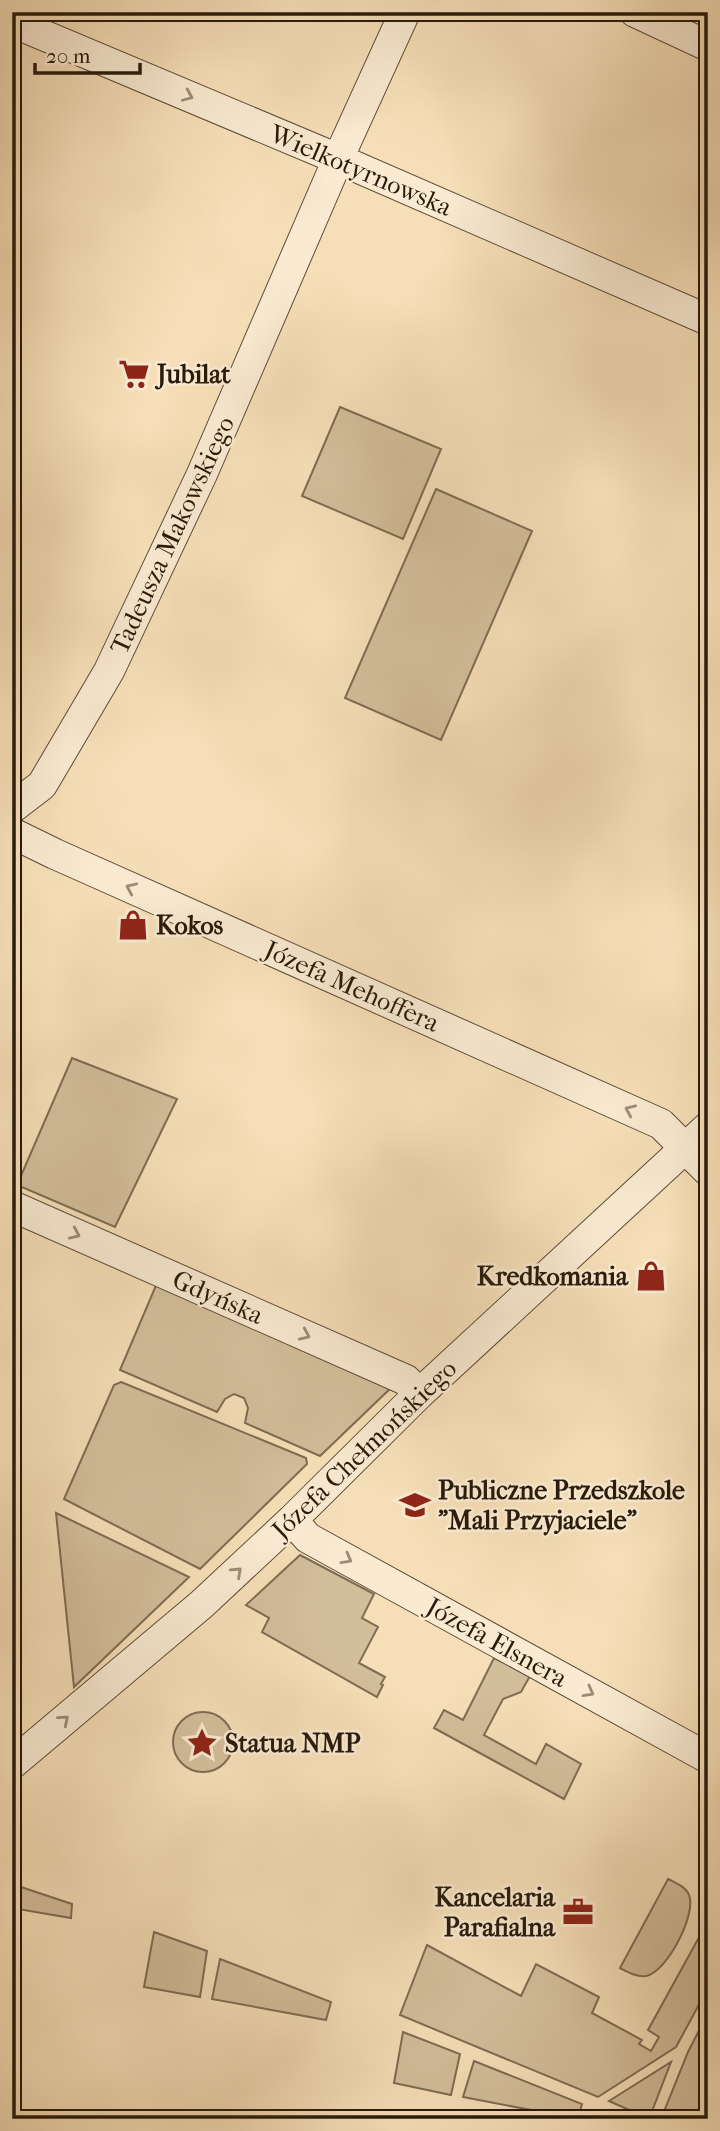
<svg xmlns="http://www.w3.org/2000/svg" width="720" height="2131" viewBox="0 0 720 2131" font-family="'IM FELL French Canon',serif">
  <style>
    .green { fill: #d3be9b; stroke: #7e6c53; stroke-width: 2 }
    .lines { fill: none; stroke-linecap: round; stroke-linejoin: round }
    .street-casing { stroke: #5c4b36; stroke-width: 32 }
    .street { stroke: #f9ead1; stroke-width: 30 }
    .oneway { stroke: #9b8c78 }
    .labels { text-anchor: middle; stroke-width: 5; stroke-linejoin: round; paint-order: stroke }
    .street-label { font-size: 26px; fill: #281a0b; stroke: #f9ead1 }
    .poi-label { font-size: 26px; font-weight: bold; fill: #281a0b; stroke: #f9ead1; text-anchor: start }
  </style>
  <rect width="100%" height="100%" fill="#f6dfb8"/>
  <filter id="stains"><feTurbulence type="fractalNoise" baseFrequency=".00286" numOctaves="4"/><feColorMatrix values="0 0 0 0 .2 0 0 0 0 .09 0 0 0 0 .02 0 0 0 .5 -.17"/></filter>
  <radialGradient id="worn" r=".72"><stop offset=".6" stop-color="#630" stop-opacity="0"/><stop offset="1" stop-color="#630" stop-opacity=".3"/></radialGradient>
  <path class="green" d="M340,407L441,449L403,539L302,496Z
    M436,489L532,531L441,740L345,698Z
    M72,1058L177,1099L115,1227L17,1185Z
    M157,1283L395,1384L320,1456L245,1423L248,1408L244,1398L234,1394L225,1399L217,1412L120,1370Z
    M121,1382L306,1458L307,1464L200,1569L64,1499L114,1385Z
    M56,1513L189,1577L74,1687Z
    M300,1555L374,1594L362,1618L378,1627L359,1663L385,1677L381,1684L383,1685L377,1697L262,1632L269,1618L246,1605Z
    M494,1658L530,1676L521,1692L503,1699L484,1735L536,1764L546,1744L581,1764L564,1799L434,1728L444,1710L463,1720Z
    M173 1742a30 30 0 1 1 60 0a30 30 0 1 1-60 0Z
    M668,1879C676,1883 686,1887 689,1895C697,1914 667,1972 646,1976C636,1977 628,1972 620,1968Z
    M12,1884L72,1904L71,1918L12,1908Z
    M708,1921V1988L676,2047L598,2097L400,2015L427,1945L521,1996L536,1964L599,1997L592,2013L642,2040L639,2044L651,2051L659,2037L648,2030Z
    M154,1932L207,1951L200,1997L144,1987Z
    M220,1959L331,2002L326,2020L212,1999Z
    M708,2013V2119H661L688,2052Z
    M403,2032L460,2054L451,2095L394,2083Z
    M474,2061L582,2104L578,2119L463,2097Z
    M671,2062L649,2119L609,2101Z"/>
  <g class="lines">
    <g class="street-casing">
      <path id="street" d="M635,12L708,46
        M12,22L338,159L708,320
        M12,808L42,785L109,671L202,474L338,159L405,12
        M12,833L55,854L661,1124L708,1171
        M12,1206L406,1380L419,1394
        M292,1520L308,1538L708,1758
        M12,1764L202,1604L292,1520L419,1394L708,1127"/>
    </g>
    <use href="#street" class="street"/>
  </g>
  <defs><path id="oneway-chevron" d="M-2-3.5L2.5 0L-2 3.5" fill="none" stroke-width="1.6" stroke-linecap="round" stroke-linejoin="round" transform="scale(1.75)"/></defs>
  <g class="oneway">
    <use href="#oneway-chevron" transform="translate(188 96) rotate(23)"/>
    <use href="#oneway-chevron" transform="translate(131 888) rotate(-156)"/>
    <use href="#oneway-chevron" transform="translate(630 1110) rotate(-156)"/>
    <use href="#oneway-chevron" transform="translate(75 1234) rotate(24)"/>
    <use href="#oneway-chevron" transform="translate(305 1335) rotate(24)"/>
    <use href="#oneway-chevron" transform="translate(347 1559) rotate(29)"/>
    <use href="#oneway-chevron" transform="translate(237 1572) rotate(-43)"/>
    <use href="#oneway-chevron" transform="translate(589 1692) rotate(29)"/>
    <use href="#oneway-chevron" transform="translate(64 1720) rotate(-40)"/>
  </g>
  <defs>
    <g id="supermarket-bare" transform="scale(2.415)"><path d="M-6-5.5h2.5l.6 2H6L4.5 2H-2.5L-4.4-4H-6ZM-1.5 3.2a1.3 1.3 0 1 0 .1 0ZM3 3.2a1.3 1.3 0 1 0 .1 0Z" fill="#8f2418" stroke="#f9ead1" stroke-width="2.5" paint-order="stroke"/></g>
    <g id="shop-bare" transform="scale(2.415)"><path d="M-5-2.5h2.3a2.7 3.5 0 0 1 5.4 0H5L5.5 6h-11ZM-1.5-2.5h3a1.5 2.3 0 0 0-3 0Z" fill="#8f2418" stroke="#f9ead1" stroke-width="2.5" paint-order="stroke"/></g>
    <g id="school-bare" transform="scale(2.415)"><path d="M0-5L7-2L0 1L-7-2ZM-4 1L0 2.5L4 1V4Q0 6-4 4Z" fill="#8f2418" stroke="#f9ead1" stroke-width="2.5" paint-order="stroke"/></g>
    <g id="sight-bare" transform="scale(2.415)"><path d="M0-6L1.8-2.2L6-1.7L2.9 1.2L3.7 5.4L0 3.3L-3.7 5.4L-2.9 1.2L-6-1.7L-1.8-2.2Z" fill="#8f2418" stroke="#f9ead1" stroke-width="2.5" paint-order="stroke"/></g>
    <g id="office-bare" transform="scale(2.415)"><path d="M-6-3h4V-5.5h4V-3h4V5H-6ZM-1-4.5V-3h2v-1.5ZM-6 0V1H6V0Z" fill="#8f2418" stroke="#f9ead1" stroke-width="2.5" paint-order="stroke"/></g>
  </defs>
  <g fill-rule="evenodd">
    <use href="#supermarket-bare" x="134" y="374"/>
    <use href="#shop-bare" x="133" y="925"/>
    <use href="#shop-bare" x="651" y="1276"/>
    <use href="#school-bare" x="415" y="1505"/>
    <use href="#sight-bare" x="202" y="1743"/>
    <use href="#office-bare" x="578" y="1912"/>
  </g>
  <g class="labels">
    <g class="street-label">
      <text transform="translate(361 170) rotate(23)" y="9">Wielkotyrnowska</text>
      <text transform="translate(172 535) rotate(-65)" y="9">Tadeusza Makowskiego</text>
      <text transform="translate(352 986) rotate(24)" y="9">Józefa Mehoffera</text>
      <text transform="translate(218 1297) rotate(24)" y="9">Gdyńska</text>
      <text transform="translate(364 1449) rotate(-44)" y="9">Józefa Chełmońskiego</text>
      <text transform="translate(497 1642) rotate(29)" y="9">Józefa Elsnera</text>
    </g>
    <g class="poi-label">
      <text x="157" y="383">Jubilat</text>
      <text x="156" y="934">Kokos</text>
      <text x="628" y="1285" text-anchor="end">Kredkomania</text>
      <text x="438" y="1499">Publiczne Przedszkole<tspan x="438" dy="30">"Mali Przyjaciele"</tspan></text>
      <text x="225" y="1752">Statua NMP</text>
      <text x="555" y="1906" text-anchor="end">Kancelaria<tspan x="555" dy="30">Parafialna</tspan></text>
    </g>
  </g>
  <rect width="720" height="2131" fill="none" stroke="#f6dfb8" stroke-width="42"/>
  <rect x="14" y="14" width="692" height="2103" fill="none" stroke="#281a0b" stroke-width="3.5"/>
  <rect x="21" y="21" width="678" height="2089" fill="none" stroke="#281a0b" stroke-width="2"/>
  <path d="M35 63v10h105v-10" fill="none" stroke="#281a0b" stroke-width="3.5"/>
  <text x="46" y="63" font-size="21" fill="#281a0b" stroke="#f9ead1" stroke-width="5" paint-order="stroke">20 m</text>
  <rect width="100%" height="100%" filter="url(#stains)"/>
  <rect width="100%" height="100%" fill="url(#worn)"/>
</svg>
